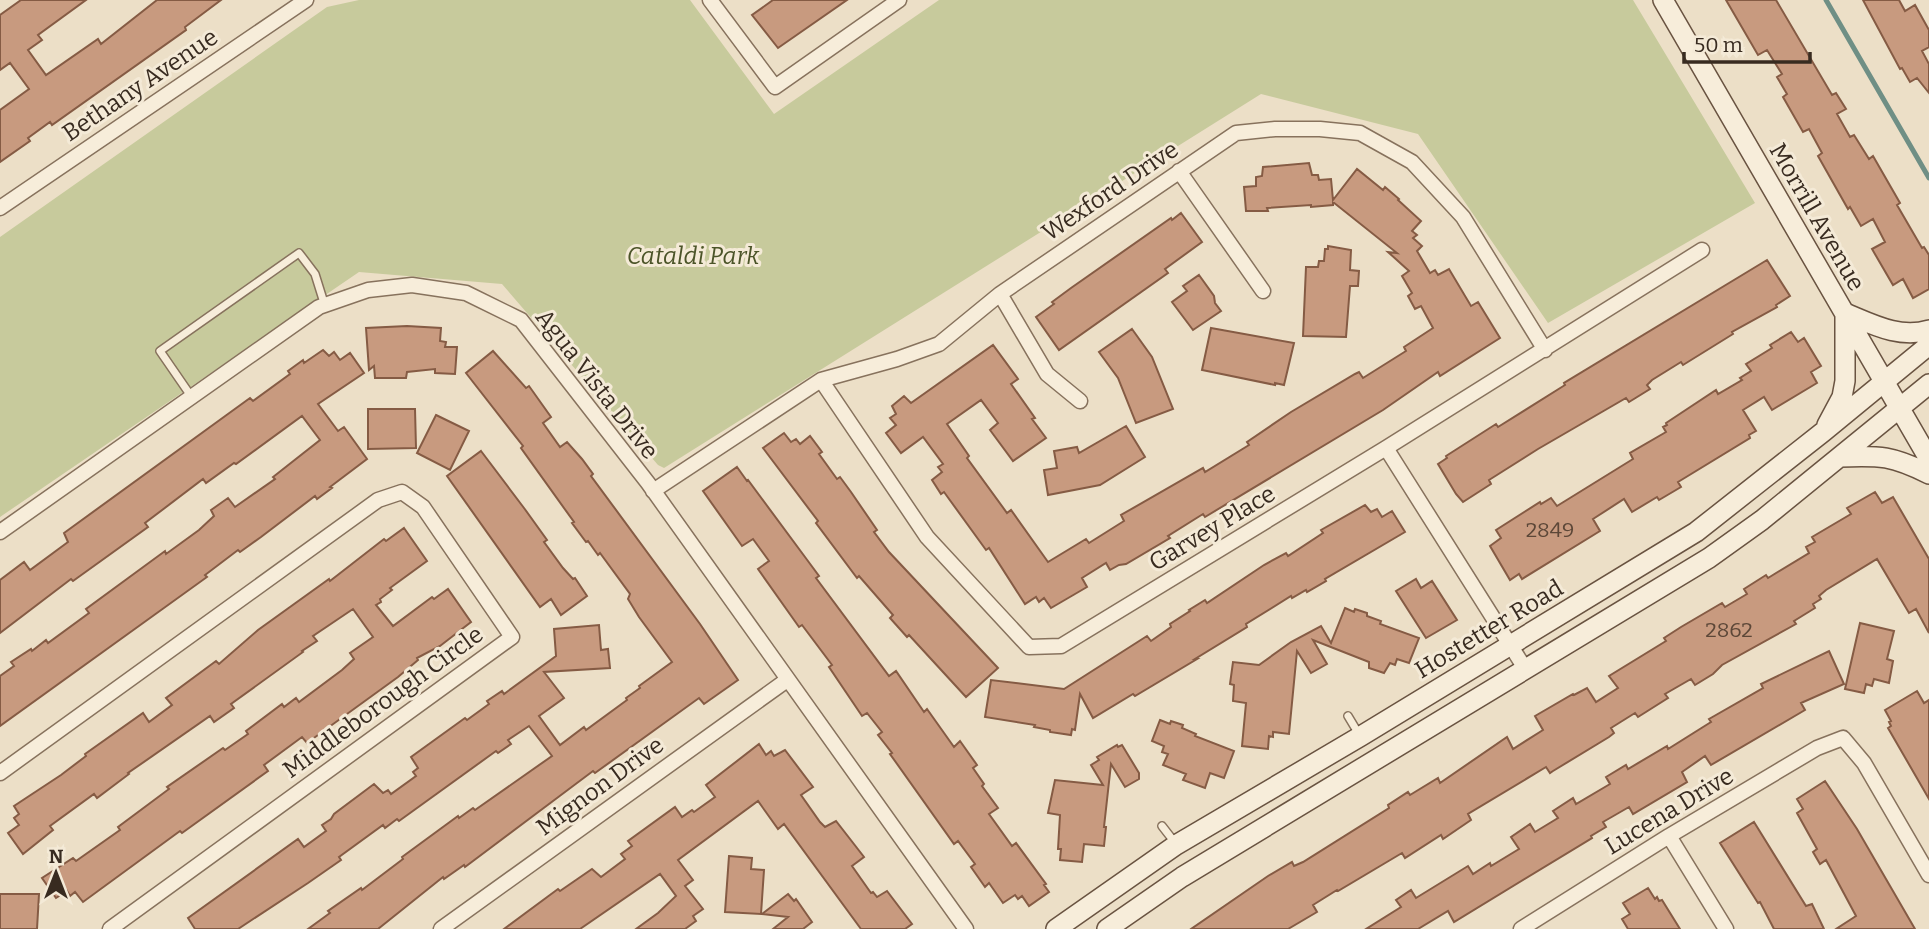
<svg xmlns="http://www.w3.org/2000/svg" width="1929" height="929" viewBox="0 0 1929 929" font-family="Bitter,serif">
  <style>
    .green { fill: #c7ca9c }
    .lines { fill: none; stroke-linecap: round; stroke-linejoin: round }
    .stream { stroke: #6f8f85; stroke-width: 5 }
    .building { fill: #c89a7f; stroke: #855b44; stroke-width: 2 }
    .lane-casing { stroke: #87725d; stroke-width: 10 }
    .street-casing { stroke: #87725d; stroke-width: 17 }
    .secondary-casing { stroke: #695341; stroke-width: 22 }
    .lane { stroke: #f7edda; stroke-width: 7 }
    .street { stroke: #f7edda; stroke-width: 14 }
    .secondary { stroke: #f7edda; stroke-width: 19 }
    .labels { text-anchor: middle; stroke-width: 6; stroke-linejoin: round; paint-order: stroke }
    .number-label { font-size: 21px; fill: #5c4738 }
    .street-label { font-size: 24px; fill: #382b20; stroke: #f4ead7 }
    .park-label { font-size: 24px; font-style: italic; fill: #4b5428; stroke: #f4ead7 }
  </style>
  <rect width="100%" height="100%" fill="#ecdfc7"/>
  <path class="green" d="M359,0H690L774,114L939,0H1633L1755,203L1548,323L1418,134L1261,94L664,468L658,465L502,284L359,272L0,517V237L327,7Z"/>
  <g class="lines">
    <path class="stream" d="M1826,0L1929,178"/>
  </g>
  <path class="building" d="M21,0H86L38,35L42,40L28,50L46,75L98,39L101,44L157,0H221L185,27L186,30L52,125L50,122L28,138L30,141L0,162V110L29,89L10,63L0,70V15Z
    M773,0H847L778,48L752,15Z
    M1726,0H1776L1832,95L1836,93L1846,109L1837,114L1850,137L1854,135L1869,159L1873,156L1900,203L1897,205L1922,248L1924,247L1929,255V289L1913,298L1903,279L1893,285L1872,249L1885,242L1873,219L1861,226L1850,207L1848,209L1818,156L1822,153L1809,129L1803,132L1783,97L1787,94L1777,77L1782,74L1767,50L1758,55Z
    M1863,0H1899L1905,11L1915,5L1929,30V47L1922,51L1929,64V93L1917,78L1910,82L1902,68L1900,69Z
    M1309,163L1312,175H1318L1319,180L1331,179L1333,200L1357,169L1383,190L1385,187L1399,199L1398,200L1421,221L1412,231L1417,235L1413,238L1422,246L1417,251L1430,273L1435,270L1438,275L1449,269L1471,306L1478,302L1500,338L1440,376L1438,372L1383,410L1205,517L1203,514L1168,536L1170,538L1126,564L1119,565L1110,570L1106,563L1082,578L1087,587L1051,608L1044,598L1039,602L1036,597L1025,604L989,548L986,550L944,492L941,494L932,480L942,472L938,467L943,464L923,437L901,453L886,433L896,425L890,418L896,414L892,406L904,396L911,403L993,345L1018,379L1011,384L1035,418L1032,419L1046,438L1013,461L990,430L998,423L981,400L947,424L969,456L967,458L1007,513L1011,510L1048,562L1086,539L1089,543L1124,521L1121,515L1203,468L1205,472L1249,445L1247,442L1291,412L1355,374L1359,372L1363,378L1406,351L1404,347L1433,328L1421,306L1415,309L1408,296L1412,293L1402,276L1409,271L1388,252L1397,253L1333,202V205L1311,207V205L1267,208L1268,211H1246L1244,187L1256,186V177L1262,176L1263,167Z
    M1181,213L1202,242L1165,269L1168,273L1059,350L1036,317L1054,304L1052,302L1071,288L1171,218L1172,220Z
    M1328,246L1351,250L1350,270L1359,271L1358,286H1350L1346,337L1303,336L1306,267H1318L1319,261H1324L1325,249H1328Z
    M1767,260L1790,296L1776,305L1777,307L1732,332L1733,334L1683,365L1681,362L1652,380L1647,385L1650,389L1629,402L1626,398L1538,449L1489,480L1491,484L1463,502L1456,494L1438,464L1447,458L1446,456L1496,424L1498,427L1565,385L1564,383Z
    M1199,275L1214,296L1215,303L1221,311L1193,330L1172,302L1187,291L1183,286Z
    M407,326L441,328L440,341L446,342L445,347H457L455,374L435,373V369L407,372L406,378H375L374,366L369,370L366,328Z
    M1211,328L1294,343L1284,385L1275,383V385L1202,370Z
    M1132,329L1152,357L1173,409L1136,423L1118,378L1099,352Z
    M1791,332L1798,342L1804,338L1821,366L1811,372L1817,383L1772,410L1764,397L1743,410L1756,431L1749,435L1750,438L1678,482L1681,487L1659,500L1657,497L1632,512L1624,499L1593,519L1600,531L1522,579L1519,574L1510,580L1490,546L1501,538L1496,530L1540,502L1541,504L1551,498L1557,506L1633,459L1630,453L1666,432L1663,427L1667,425L1666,423L1716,390L1718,394L1742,380L1740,378L1751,371L1746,364L1772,348L1770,345Z
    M323,350L329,356L334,352L340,360L350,353L364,373L318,404L338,431L344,427L367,459L330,487L332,488L317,499L315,496L261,537L240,552L238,550L205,575L207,577L0,726V676L14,666L11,662L31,649L32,651L46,640L48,643L89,613L86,609L165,551L166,554L199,530L214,516L211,510L228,498L235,507L275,479L273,477L320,440L302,416L236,464L234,463L206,483L203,479L145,523L148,527L73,581L71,579L0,633V580L24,562L30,570L68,542L64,533L250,398L253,401L290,374L288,371L303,360L304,363Z
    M493,351L526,388L529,386L551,417L543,423L560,447L567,442L582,459L593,474L591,476L700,624L738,680L704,704L699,698L595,773L593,771L465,867L464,865L444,879L443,877L378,929H308L330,913L328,911L361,888L362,890L403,859L402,857L458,816L459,818L473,808L475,810L552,756L529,726L508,740L511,744L498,753L496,751L399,821L397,819L385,828L383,825L339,857L341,860L308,883L238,929H195L188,918L298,839L304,847L326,831L322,825L331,819L334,814L374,784L383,793L388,790L391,794L416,776L413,772L418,768L411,757L465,718L467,720L489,704L487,701L502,691L504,694L556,656L554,629L599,625L601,650L608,649L610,668L544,672L564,698L539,716L560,745L584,727L586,730L627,700L626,698L640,688L639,686L672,662L639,617L628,599L630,594L600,553L598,555L588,541L586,542L572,523L574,522L521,448L523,446L466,373Z
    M368,409H415L416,448L368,449Z
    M436,415L469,431L450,470L417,453Z
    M1126,426L1145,457L1100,485L1048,495L1044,470L1057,468L1054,451L1077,447L1079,453Z
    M784,433L791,442L796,439L800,444L810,436L822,452L819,454L837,479L840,477L851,492L877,530L874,532L889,552L998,668L966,697L909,635L907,637L890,618L893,615L859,576L857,578L816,523L818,521L763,448Z
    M481,451L524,508L547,540L544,542L563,568L573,579L575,578L587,596L561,615L551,599L540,607L447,476Z
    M737,467L747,481L748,480L805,557L819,576L816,578L889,676L896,671L924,712L927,709L954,747L960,741L977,765L973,768L984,784L982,786L998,808L989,814L1012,846L1016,843L1046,884L1044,885L1049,892L1029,906L1022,896L1018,899L1015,895L1003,903L989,883L985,887L971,867L975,864L958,841L954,844L890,754L892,753L878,735L882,732L867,713L862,716L829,667L832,665L802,625L799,627L758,569L769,561L753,539L742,546L703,491Z
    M1875,492L1882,503L1893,497L1929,559V633L1916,609L1909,613L1877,559L1826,590L1819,596L1821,599L1813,604L1815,608L1794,621L1796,624L1722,665L1713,674L1695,685L1691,679L1665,694L1668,698L1638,717L1635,713L1611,728L1614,733L1609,737L1553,771L1550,773L1546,767L1468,814L1471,820L1443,839L1441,835L1405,858L1402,853L1338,891L1337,890L1313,905L1317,912L1288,929H1191L1268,876L1292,862L1294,866L1303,862L1389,808L1388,805L1408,792L1410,795L1438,778L1440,783L1507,737L1513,749L1543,730L1535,716L1573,694L1574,695L1587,688L1596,702L1618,688L1609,676L1666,641L1664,638L1681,627L1722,603L1725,607L1747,594L1744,589L1766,575L1768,578L1809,553L1806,547L1815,542L1812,537L1851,514L1847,508Z
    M1365,505L1371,512L1377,509L1382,517L1392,511L1405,532L1325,579L1326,581L1307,592L1306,590L1292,598L1291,596L1246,624L1247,627L1195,659H1197L1135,696L1133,694L1093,718L1080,694L1075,730L1072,729L1071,735L1050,732V730L1034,727L1035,725L985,717L991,680L1064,689L1147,636L1151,641L1171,627L1170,624L1190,611L1189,610L1205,600L1207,603L1264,565L1286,553L1288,556L1323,533L1321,530Z
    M404,528L427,561L390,588L392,590L380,599L381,602L376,605L393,626L432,597L434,599L448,589L471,622L440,646L417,658L418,660L398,677L307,743L302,737L264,765L268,771L182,833L180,831L83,902L75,892L70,896L67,891L56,898L42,878L73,858L76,861L120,830L118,827L169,789L167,787L223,748L225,750L248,734L246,731L282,704L284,707L296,698L299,702L342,670L354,659L350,653L373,637L353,609L313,636L317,641L302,651L303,652L231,704L234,708L214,722L210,716L128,773L129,774L97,798L94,794L50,826L53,830L23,854L8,833L19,825L14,818L19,814L14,806L61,775L86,756L85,754L143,713L149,722L172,705L166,698L216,661L219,664L258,630L329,579L330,581L384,539L386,541Z
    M1416,579L1421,588L1432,581L1457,620L1426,638L1396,591Z
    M1345,608L1354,612L1355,609L1367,613V616L1381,621L1380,624L1419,638L1409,663L1397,659L1395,665L1390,663L1384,673L1369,668V662L1313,640L1327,664L1311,673L1297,651L1289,734L1273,732V737L1269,736L1268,749L1242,746L1246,703L1233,701L1234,685L1230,684L1233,662L1259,665L1291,642L1321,626L1331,643Z
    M1860,623L1894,631L1887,659L1893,661L1889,683L1874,679L1872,686L1866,684L1864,693L1845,689Z
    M1829,651L1844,684L1801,703L1805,710L1711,765L1705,756L1682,772L1687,782L1633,814L1629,807L1603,822L1606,827L1591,836L1592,838L1454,922L1448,911L1418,929H1366L1401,907L1396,900L1411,890L1416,898L1468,866L1473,874L1490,863L1491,866L1519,849L1511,837L1530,824L1535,832L1558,818L1553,811L1573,798L1576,804L1610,784L1606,777L1626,765L1628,769L1667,746L1668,749L1711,722L1709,719L1763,688L1761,684Z
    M1917,691L1924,703L1929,700V799L1888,728L1891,726L1889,722L1891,721L1885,710Z
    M1160,720L1170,724L1171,721L1183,725L1182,728L1196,734L1195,736L1234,751L1224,778L1210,773L1205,788L1183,780L1186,774L1163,765L1168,754L1162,752L1164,746L1152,741Z
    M759,744L766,755L771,751L774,756L785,750L813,787L801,795L820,822L825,827L836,821L864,857L852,866L871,893L873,892L877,897L887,891L912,924L905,929H861L784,824L778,829L758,801L678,860L693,880L685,886L703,909L693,916L696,921L685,929H636L658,913L676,896L660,874L580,929H504L558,889L560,891L592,869L601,877L625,859L621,854L632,846L628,841L675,807L682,817L692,810L694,812L715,797L706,785Z
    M1117,745L1118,747L1122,745L1139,773V779L1125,787L1111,764L1104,827H1106L1104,846L1084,844L1082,862L1060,860L1061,849H1058L1060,815L1048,813L1055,780L1103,785L1091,765L1099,760L1097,757Z
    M1825,781L1857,829L1915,929H1836L1856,916L1826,860L1820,864L1813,852L1817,849L1797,813L1803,809L1797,799Z
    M1754,822L1806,906L1812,904L1824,929H1774L1760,902L1758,903L1720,843Z
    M729,856L752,858L751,869L764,870L761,914L725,912Z
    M1648,888L1655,899L1657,897L1659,901L1662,900L1680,929H1628L1622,919L1630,914L1623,903Z
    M0,894H39L37,929H0Z
    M788,894L794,901L796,899L812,922L803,929H773L788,917L762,914Z"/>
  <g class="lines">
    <g class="lane-casing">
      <path id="lane" d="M191,396L160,351L299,253L315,274L325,306
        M1348,716L1360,736
        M1162,826L1176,844"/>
    </g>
    <g class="street-casing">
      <path id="street" d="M710,0L775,87L899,0
        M1179,171L1263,291
        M0,208L306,0
        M1000,294L1047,374L1080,401
        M821,380L927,537L1029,647L1061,646L1386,448L1702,250
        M1386,448L1526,670
        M653,491L821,380L897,359L939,344L1000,294L1236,133L1275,129H1320L1360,133L1412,162L1463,217L1545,350
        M0,532L319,307L368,290L412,285L466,293L521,320L648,483L966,929
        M0,773L378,500L402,492L423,507L512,637L110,929
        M1669,836L1726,929
        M441,929L787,680
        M1521,929L1669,836L1817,748L1843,738L1864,763L1929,875"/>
    </g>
    <g class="secondary-casing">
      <path id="secondary" d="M1663,0L1929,459
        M1845,313C1872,324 1899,339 1929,330
        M1827,425L1842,397L1845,381V316
        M1840,457C1880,455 1893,456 1929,474
        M1056,929L1176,845L1361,736L1696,532L1823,432L1929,345
        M1107,929L1182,877L1709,558L1762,520L1929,384"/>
    </g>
    <use href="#lane" class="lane"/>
    <use href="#street" class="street"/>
    <use href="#secondary" class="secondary"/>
  </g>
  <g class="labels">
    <g class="number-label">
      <text x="1550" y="537">2849</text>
      <text x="1729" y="637">2862</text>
    </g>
    <g class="street-label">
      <text transform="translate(140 85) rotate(-34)" y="8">Bethany Avenue</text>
      <text transform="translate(1110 191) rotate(-34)" y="8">Wexford Drive</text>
      <text transform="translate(1817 217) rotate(60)" y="8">Morrill Avenue</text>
      <text transform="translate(597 384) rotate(52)" y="8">Agua Vista Drive</text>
      <text transform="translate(1212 528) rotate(-31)" y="8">Garvey Place</text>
      <text transform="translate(1489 629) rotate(-31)" y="8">Hostetter Road</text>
      <text transform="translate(383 702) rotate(-36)" y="8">Middleborough Circle</text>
      <text transform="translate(600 786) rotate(-36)" y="8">Mignon Drive</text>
      <text transform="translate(1669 811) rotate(-31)" y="8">Lucena Drive</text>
    </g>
    <g class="park-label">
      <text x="693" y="264">Cataldi Park</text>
    </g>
  </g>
  <g transform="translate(56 873)" stroke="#f4ead7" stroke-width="5" paint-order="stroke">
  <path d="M0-5L12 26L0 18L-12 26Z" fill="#382b20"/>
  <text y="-10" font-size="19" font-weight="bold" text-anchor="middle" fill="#382b20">N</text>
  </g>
  <path d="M1684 52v10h126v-10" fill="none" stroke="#382b20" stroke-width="3.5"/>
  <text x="1694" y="52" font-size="21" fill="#382b20" stroke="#f4ead7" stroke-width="5" paint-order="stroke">50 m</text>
</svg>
